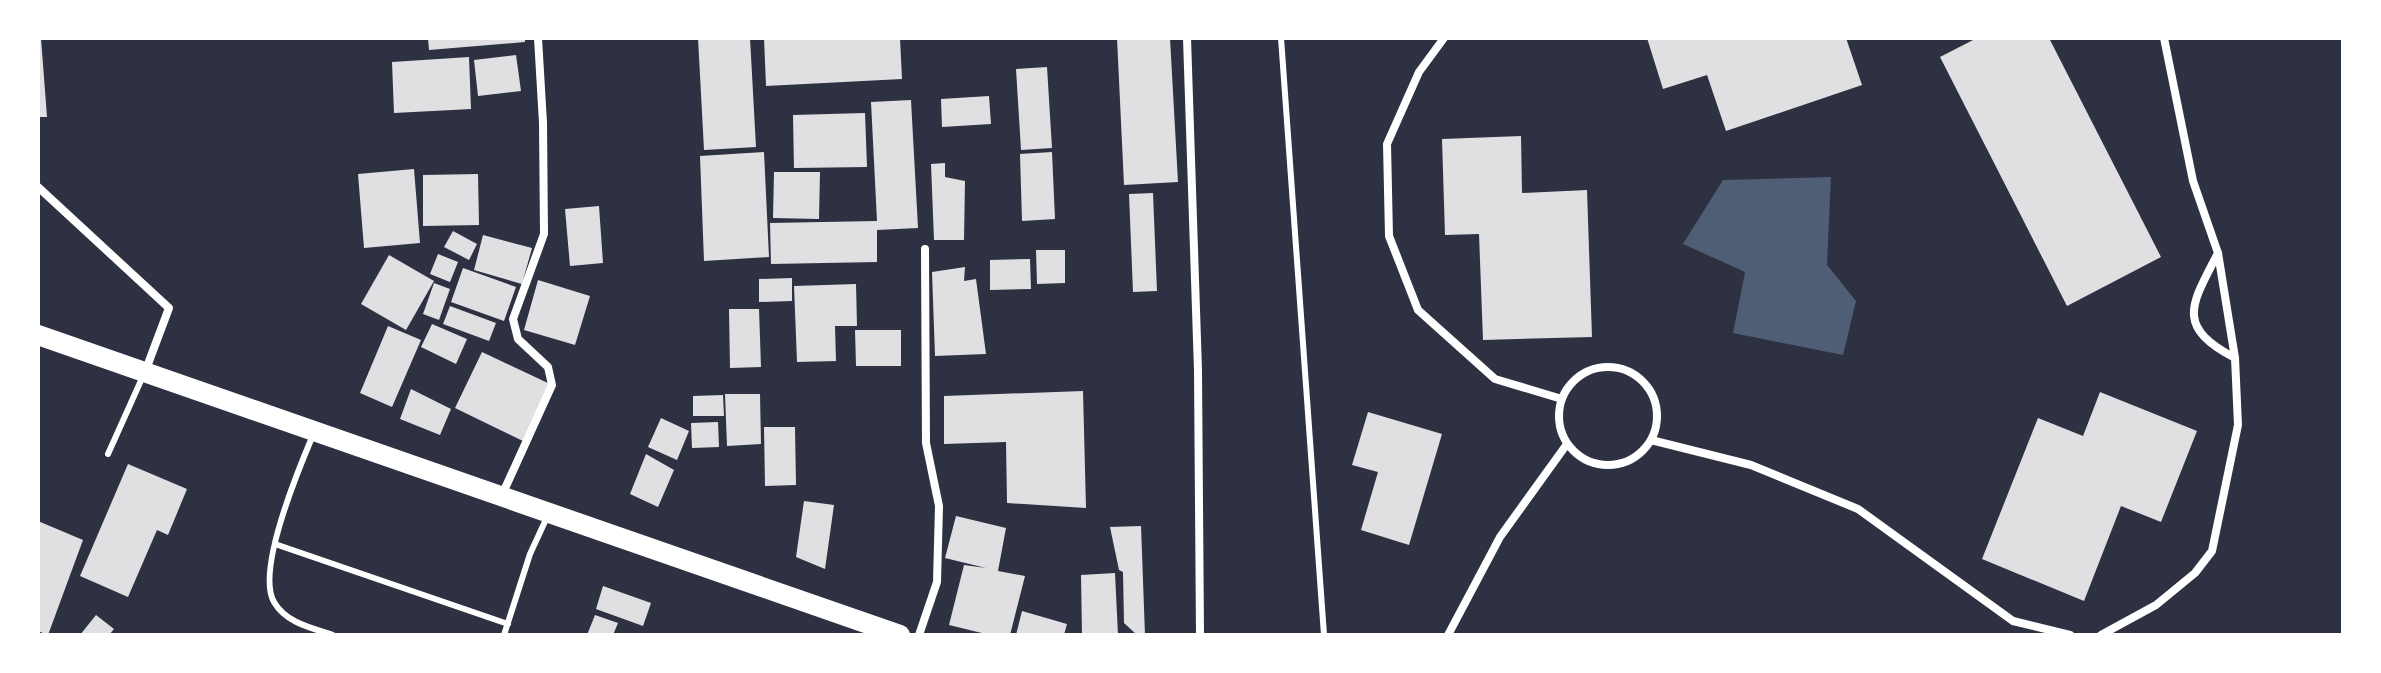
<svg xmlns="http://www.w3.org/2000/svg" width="2381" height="673" viewBox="0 0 2381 673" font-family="Lora,serif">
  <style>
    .water { fill: #4f5d75 }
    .building { fill: #e0e0e3 }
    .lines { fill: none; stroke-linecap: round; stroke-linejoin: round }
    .service { stroke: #fff; stroke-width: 6 }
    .minor { stroke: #fff; stroke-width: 8 }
    .primary { stroke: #fff; stroke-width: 20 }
  </style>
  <rect width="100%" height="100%" fill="#2d3142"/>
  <path class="water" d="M1831,177L1827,265L1856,301L1843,355L1733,333L1745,272L1683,244L1723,180Z"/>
  <path class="building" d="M38,38H41L47,117H38Z
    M428,38H525V42L429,50Z
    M698,38H750L756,147L704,150Z
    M764,38H900L902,79L766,86Z
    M1117,38H1170L1178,182L1124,185Z
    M1647,38H1846L1862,85L1726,131L1707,75L1663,89Z
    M1977,38H2049L2161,257L2067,306L1940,57Z
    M516,55L521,91L478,96L474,60Z
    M469,57L471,109L394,113L392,62Z
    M1047,67L1052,148L1021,150L1016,69Z
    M989,96L991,124L942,127L941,99Z
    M911,100L918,228L877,230V262L771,264L770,223L877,221L871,102Z
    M865,113L867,167L794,168L793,115Z
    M1521,136L1522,193L1587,190L1592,337L1483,340L1479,234L1445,235L1442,139Z
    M764,152L769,257L704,261L700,156Z
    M1052,152L1055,219L1022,221L1020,154Z
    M945,163V177L965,181L964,240H934L931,164Z
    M414,169L420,243L364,248L358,174Z
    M774,172H820L819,219L773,218Z
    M478,174L479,225L423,226V175Z
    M1153,193L1157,291L1133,292L1129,194Z
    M599,206L603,263L570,266L565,209Z
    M453,231L477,244L469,260L444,247Z
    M483,235L532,248L522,284L474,270Z
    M1036,250H1065V283L1037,284Z
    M438,254L458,262L450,282L430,274Z
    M389,255L434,281L406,330L361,304Z
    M1030,259L1031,289L990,290V260Z
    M965,267L964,281L976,279L986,354L935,356L932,272Z
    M463,268L516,287L504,321L451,302Z
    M792,278V301L759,302V279Z
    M538,280L590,296L575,345L524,330Z
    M434,283L450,289L439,320L423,314Z
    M856,284L857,326H835L836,361L797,362L794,286Z
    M450,306L496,323L489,341L443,324Z
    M729,309H759L761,367L730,368Z
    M432,324L467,339L456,364L421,347Z
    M388,326L421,340L392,407L360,393Z
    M855,330H901V366H856Z
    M482,352L550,384L523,441L455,408Z
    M411,389L451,409L440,435L400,419Z
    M1083,391L1086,508L1007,503L1006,442L944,444V396Z
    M2100,392L2197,431L2161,522L2121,506L2084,601L1982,559L2038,418L2083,436Z
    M725,394H760L761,444L727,446Z
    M723,395L724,416H693V396Z
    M1368,412L1442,434L1409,545L1361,530L1378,472L1352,465Z
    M661,418L689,431L677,460L648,447Z
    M718,422L719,447L692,448L691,423Z
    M764,427H795L796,485L765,486Z
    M646,454L674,470L658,507L630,494Z
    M128,464L187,489L168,535L157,530L128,597L80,576Z
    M804,501L834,505L825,569L796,557Z
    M956,516L1006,528L998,571L1025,576L1010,635H990L949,625L964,565L986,568L945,558Z
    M38,521L83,540L48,635L38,631Z
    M1141,526L1145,635H1137L1124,623L1123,572L1119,570L1110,527Z
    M1115,573L1118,635H1082L1081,575Z
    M603,586L651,603L643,626L596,609Z
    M1022,611L1067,624L1064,635H1016Z
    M96,615L114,629L109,635H80Z
    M595,615L618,623L613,635H587Z"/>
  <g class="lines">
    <path class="service" d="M1281,38L1324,635
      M313,435C299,468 256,571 274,602C286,623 312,628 333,635
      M108,454L143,376
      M275,544L508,624
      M504,635L530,554L548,515"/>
    <path class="minor" d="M1187,38L1198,370L1200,635
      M1444,38L1419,72L1387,144L1389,236L1418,310L1495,379L1562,399
      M38,187L169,308L145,372
      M2218,253C2192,304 2174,326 2235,358
      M1559 416a49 49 0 1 1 98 0a49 49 0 1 1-98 0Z
      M1651,440L1751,465L1858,509L2013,621L2070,635
      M502,495L552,385L548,367L518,339L513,319L544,234L543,123L538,38
      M919,635L937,582L939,506L926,443L925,249
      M1448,635L1500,537L1567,444
      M2101,635L2156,605L2195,573L2212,551L2238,425L2235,358L2218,253L2193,181L2164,38"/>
    <path class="primary" d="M38,335L900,635"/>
  </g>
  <rect width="2381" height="673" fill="none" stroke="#ffffff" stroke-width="80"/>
</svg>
